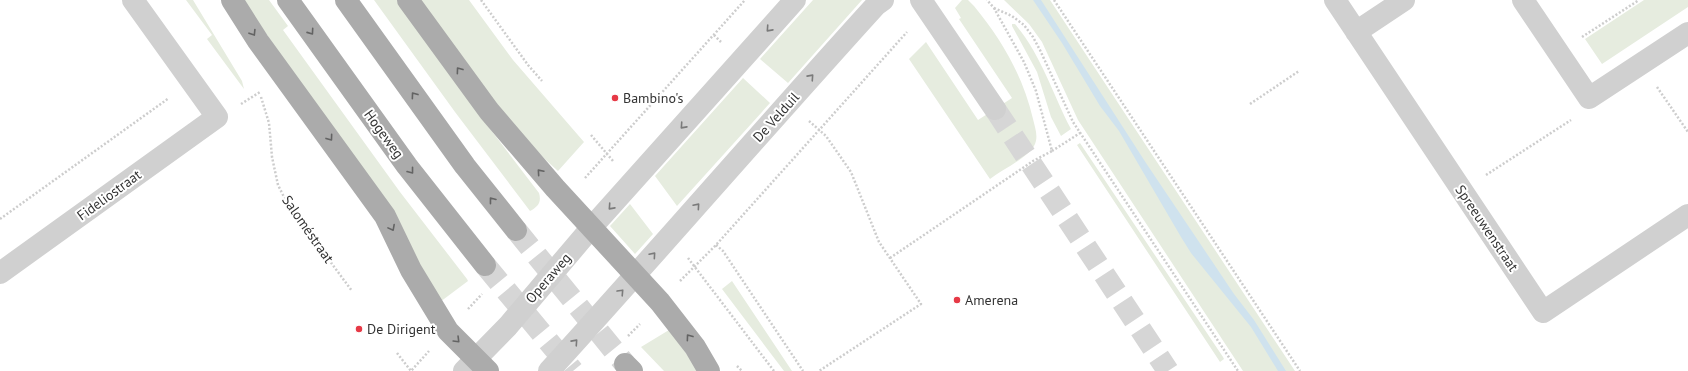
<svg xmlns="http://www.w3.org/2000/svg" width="1688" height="371" viewBox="0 0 1688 371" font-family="'PT Sans',sans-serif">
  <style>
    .green { fill: #e6ecdf }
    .water { fill: #cfe2ee }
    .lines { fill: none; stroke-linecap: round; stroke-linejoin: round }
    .minor-tunnel { stroke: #d6d6d6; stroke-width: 22; stroke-dasharray: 22 11; stroke-linecap: butt }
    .major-tunnel { stroke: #d6d6d6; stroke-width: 22; stroke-dasharray: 22 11; stroke-linecap: butt }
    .path { stroke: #cdcdcd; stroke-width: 2.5; stroke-dasharray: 2 2; stroke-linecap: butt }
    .minor { stroke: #d0d0d0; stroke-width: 22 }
    .major { stroke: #ababab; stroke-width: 22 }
    .oneway { stroke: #7a7a7a }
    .oneway2 { stroke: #636363 }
    .poi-dot { fill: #e63946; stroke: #fff; stroke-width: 1.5 }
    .labels { text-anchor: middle; stroke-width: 4; stroke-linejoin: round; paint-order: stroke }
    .poi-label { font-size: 14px; fill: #333; stroke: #fff; text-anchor: start }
    .street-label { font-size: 14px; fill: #333; stroke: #fff }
  </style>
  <rect width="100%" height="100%" fill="#fff"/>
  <path class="green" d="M186,0H193L242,81L244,89L207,39L212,35Z
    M243,0H269L288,26L283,30L400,192L467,279L468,281L440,302L347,151Z
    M374,0H397L481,117L539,193C542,203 537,207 530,211L455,112Z
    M419,0H469L513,60L584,142L558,171C503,123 462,59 419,0Z
    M813,0H862L788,83L760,59Z
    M962,0H968L974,6C1002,40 1023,76 1033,119C1035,128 1039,137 1034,146C1027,158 1002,170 990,179L909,59L926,42L978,120L1012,98L959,19L961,18L955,8Z
    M1004,0H1050L1295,371H1243L1078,120L1042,42L1029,24Z
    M1644,0H1688V7L1602,64L1585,39Z
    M1012,24H1015C1042,56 1052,93 1071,129L1061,136L1051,117L1037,72L1012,26Z
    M743,78L770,103L677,206L655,176Z
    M1080,143L1223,357L1224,359L1220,362L1077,145Z
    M630,204L653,234L635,254L610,226Z
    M732,281L792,371H784L722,289Z
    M669,330L699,371H664L641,347Z"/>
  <path class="water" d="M1033,0H1041L1146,163L1234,294L1254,320L1286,371H1278L1251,327L1191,253L1181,237L1119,131L1100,106L1062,43Z"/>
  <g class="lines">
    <path class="minor-tunnel" d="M995,109L1168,371"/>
    <path class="major-tunnel" d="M516,230L625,364
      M485,265L573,371"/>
    <path class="path" d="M481,0L528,65L542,81
      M1054,0L1300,371
      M994,8L1012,16L1024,25L1033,37L1040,50L1073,122L1238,371
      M714,35L721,42
      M1582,37L1639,0
      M1657,87L1688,132
      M261,97L269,123L272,157L278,185L287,203L352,291
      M241,104L260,92
      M1250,104L1299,71
      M809,121L826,136L851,172L879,242L921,304L819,371
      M591,135L613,161
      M1052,151L1080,133
      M1486,175L1571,120
      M585,178L745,0
      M0,219L169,98
      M716,245L723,251L803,371
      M688,258L774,371
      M890,258L1033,161L1052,151L1036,91L1024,62L994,8L987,0
      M680,281L716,245L907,32
      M468,309L482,294
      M628,336L640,324
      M397,353L411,371L429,351
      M737,366L742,371"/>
    <path class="minor" d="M921,0L995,109
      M1335,0L1543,312L1688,215
      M1523,0L1589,98L1688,33
      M1356,32L1404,0
      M0,273L217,117L133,0
      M464,371L508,326L591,228L795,0
      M549,371C659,250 766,126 876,5L883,0"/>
    <path class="major" d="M232,0L258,41L385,216L411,270L448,331L488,371
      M288,0L407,166L485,265
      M346,0L465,166L516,230
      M408,0L489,111L555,188L660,302L695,347L709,371
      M625,364L632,371"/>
  </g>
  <defs><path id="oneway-chevron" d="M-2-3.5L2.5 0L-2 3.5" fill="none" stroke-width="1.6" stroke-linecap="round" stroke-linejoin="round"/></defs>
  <g class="oneway">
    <use href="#oneway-chevron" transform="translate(769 29) rotate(132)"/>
    <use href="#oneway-chevron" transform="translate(811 77) rotate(-48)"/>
    <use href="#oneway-chevron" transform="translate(683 126) rotate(132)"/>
    <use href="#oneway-chevron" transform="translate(697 206) rotate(-49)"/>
    <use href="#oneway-chevron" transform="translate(611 207) rotate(132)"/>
    <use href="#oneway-chevron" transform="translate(653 255) rotate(-49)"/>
    <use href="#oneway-chevron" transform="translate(621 292) rotate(-47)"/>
    <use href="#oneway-chevron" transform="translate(575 342) rotate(-48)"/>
  </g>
  <g class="oneway2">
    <use href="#oneway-chevron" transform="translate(311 32) rotate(55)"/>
    <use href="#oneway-chevron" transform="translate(253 33) rotate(58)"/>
    <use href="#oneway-chevron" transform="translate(459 70) rotate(-126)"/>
    <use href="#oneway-chevron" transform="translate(414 95) rotate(-126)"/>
    <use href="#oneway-chevron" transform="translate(330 138) rotate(54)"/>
    <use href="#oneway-chevron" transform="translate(411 171) rotate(52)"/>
    <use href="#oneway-chevron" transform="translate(540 172) rotate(-131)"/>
    <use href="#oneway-chevron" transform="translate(492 200) rotate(-128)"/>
    <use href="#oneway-chevron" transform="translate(392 228) rotate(62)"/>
    <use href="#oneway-chevron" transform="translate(689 337) rotate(-126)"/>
    <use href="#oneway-chevron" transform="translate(457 340) rotate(45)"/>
  </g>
  <g class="poi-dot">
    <circle cx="615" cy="98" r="4"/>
    <circle cx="957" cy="300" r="4"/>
    <circle cx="359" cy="329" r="4"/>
  </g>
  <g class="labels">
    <g class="poi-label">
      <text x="623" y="103">Bambino's</text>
      <text x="965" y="305">Amerena</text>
      <text x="367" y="334">De Dirigent</text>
    </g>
    <g class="street-label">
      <text transform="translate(776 117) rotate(-48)" y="5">De Velduil</text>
      <text transform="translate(384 134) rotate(54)" y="5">Hogeweg</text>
      <text transform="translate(109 195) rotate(-36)" y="5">Fideliostraat</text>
      <text transform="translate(1487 228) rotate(56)" y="5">Spreeuwenstraat</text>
      <text transform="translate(308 229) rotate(55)" y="5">Saloméstraat</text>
      <text transform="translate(548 278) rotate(-49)" y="5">Operaweg</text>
    </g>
  </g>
</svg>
